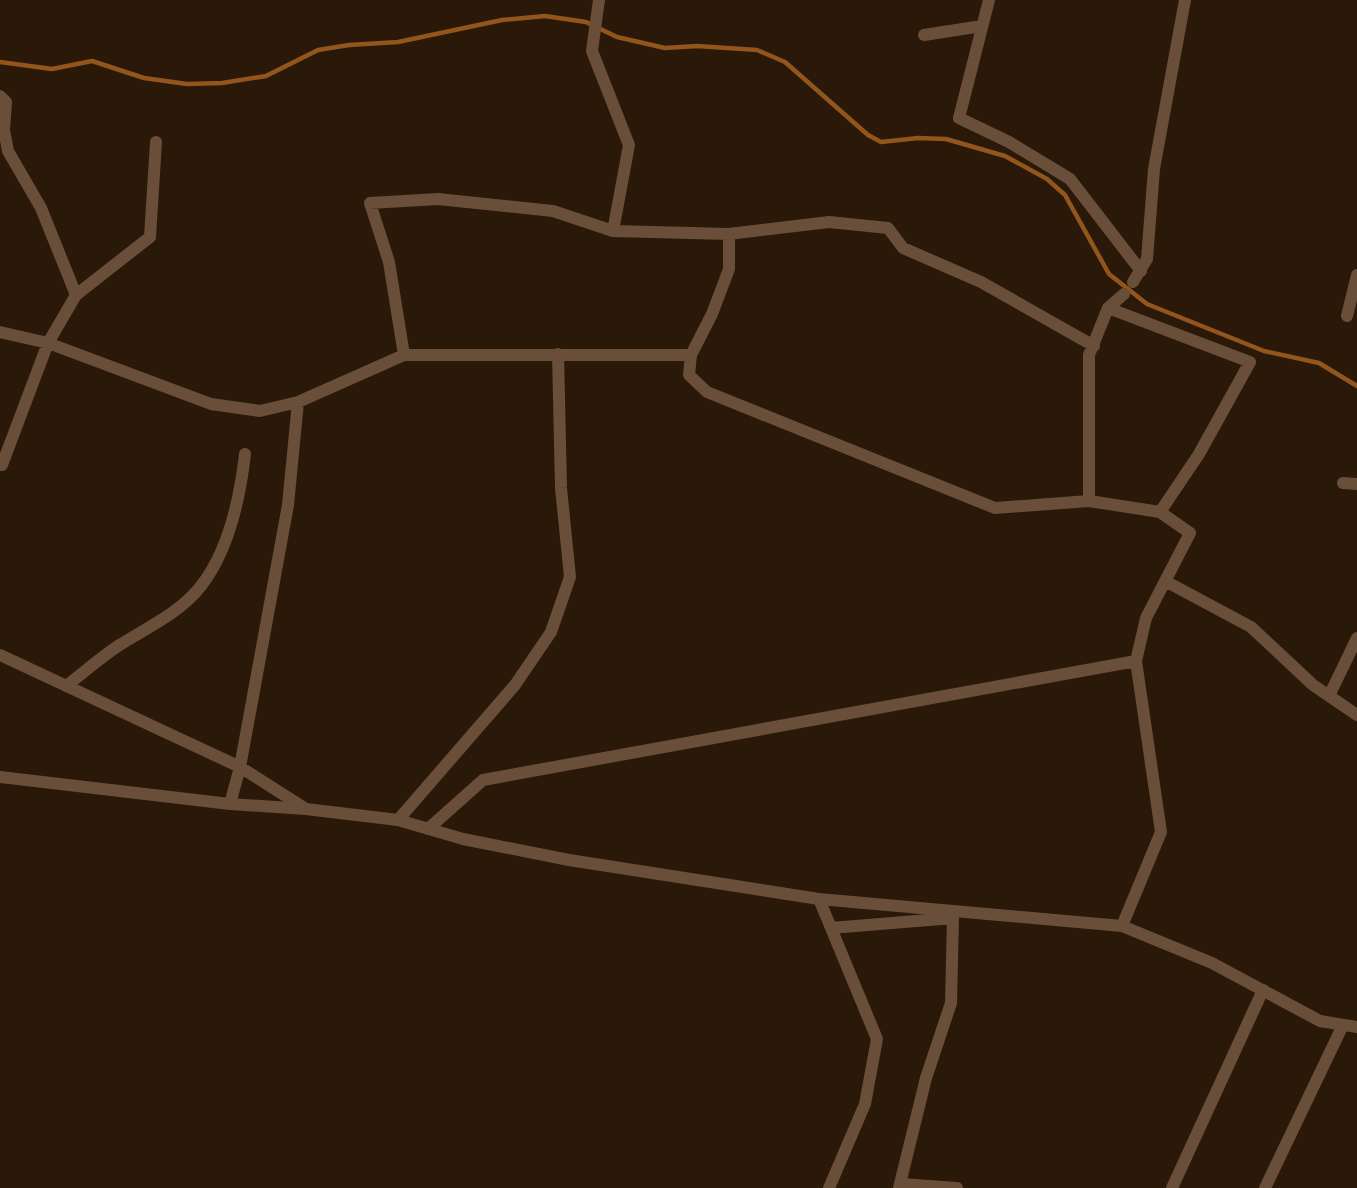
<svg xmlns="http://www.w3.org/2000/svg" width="1357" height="1188" viewBox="0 0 1357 1188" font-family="Cabin,sans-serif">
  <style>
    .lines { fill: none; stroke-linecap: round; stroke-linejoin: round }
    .stream { stroke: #92551c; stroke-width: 4.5 }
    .minor { stroke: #694e3a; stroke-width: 12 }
    .tertiary { stroke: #694e3a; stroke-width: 12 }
  </style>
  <rect width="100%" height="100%" fill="#2a1809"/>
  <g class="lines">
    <path class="stream" d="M0,62L52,69L92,61L144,78L187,84L222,83L266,76L318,50L349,45L398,42L502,20L545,16L586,22L617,37L665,48L697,46L757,50L785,62L868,135L881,142L918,138L946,139L1005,156L1047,179L1065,195L1109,274L1147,304L1264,351L1319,363L1357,386"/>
    <path class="minor" d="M599,0L592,51L629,145L613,231
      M989,0L959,118L1009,142L1070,179L1141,271
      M924,35L982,26
      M0,96L6,102L4,130L8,151L41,208L76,295L48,343L2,465H0
      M1133,282L1147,259L1154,169L1185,0
      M76,295L150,237L156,142
      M1108,308L1250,362L1199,454L1160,512
      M1347,316L1357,275
      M0,332L48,343L211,404L260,411L298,402L404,355L389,262L370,203L438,199L553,211L613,231L729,234
      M404,355H691
      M1343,483L1357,484
      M1089,501L995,508L707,392L689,375L691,355L712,314L729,269V234L829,222L888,228L903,248L981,282L1094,346
      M1165,581L1251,627L1313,685L1357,715
      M0,655L240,767L306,809
      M66,686C83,673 100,658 118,646C146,628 179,614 201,586C229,550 240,498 245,454
      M1329,696L1357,638
      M230,804L240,767L288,505L298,402
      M398,820L515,685L551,632L570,577L561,488L558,354
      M428,829L483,780L1136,661
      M819,899L877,1039L865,1104L829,1188
      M1122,926L1161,832L1136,661L1146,618L1190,533L1160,512L1089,501V355L1108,308L1124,294
      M831,928L953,918L951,1003L926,1078L899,1188
      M901,1184L957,1188
      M1172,1188L1263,990
      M1265,1188L1343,1025"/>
    <path class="tertiary" d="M0,777L230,804L306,809L398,820L463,839L569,860L819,899L1122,926L1212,963L1320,1021L1357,1027"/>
  </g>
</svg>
